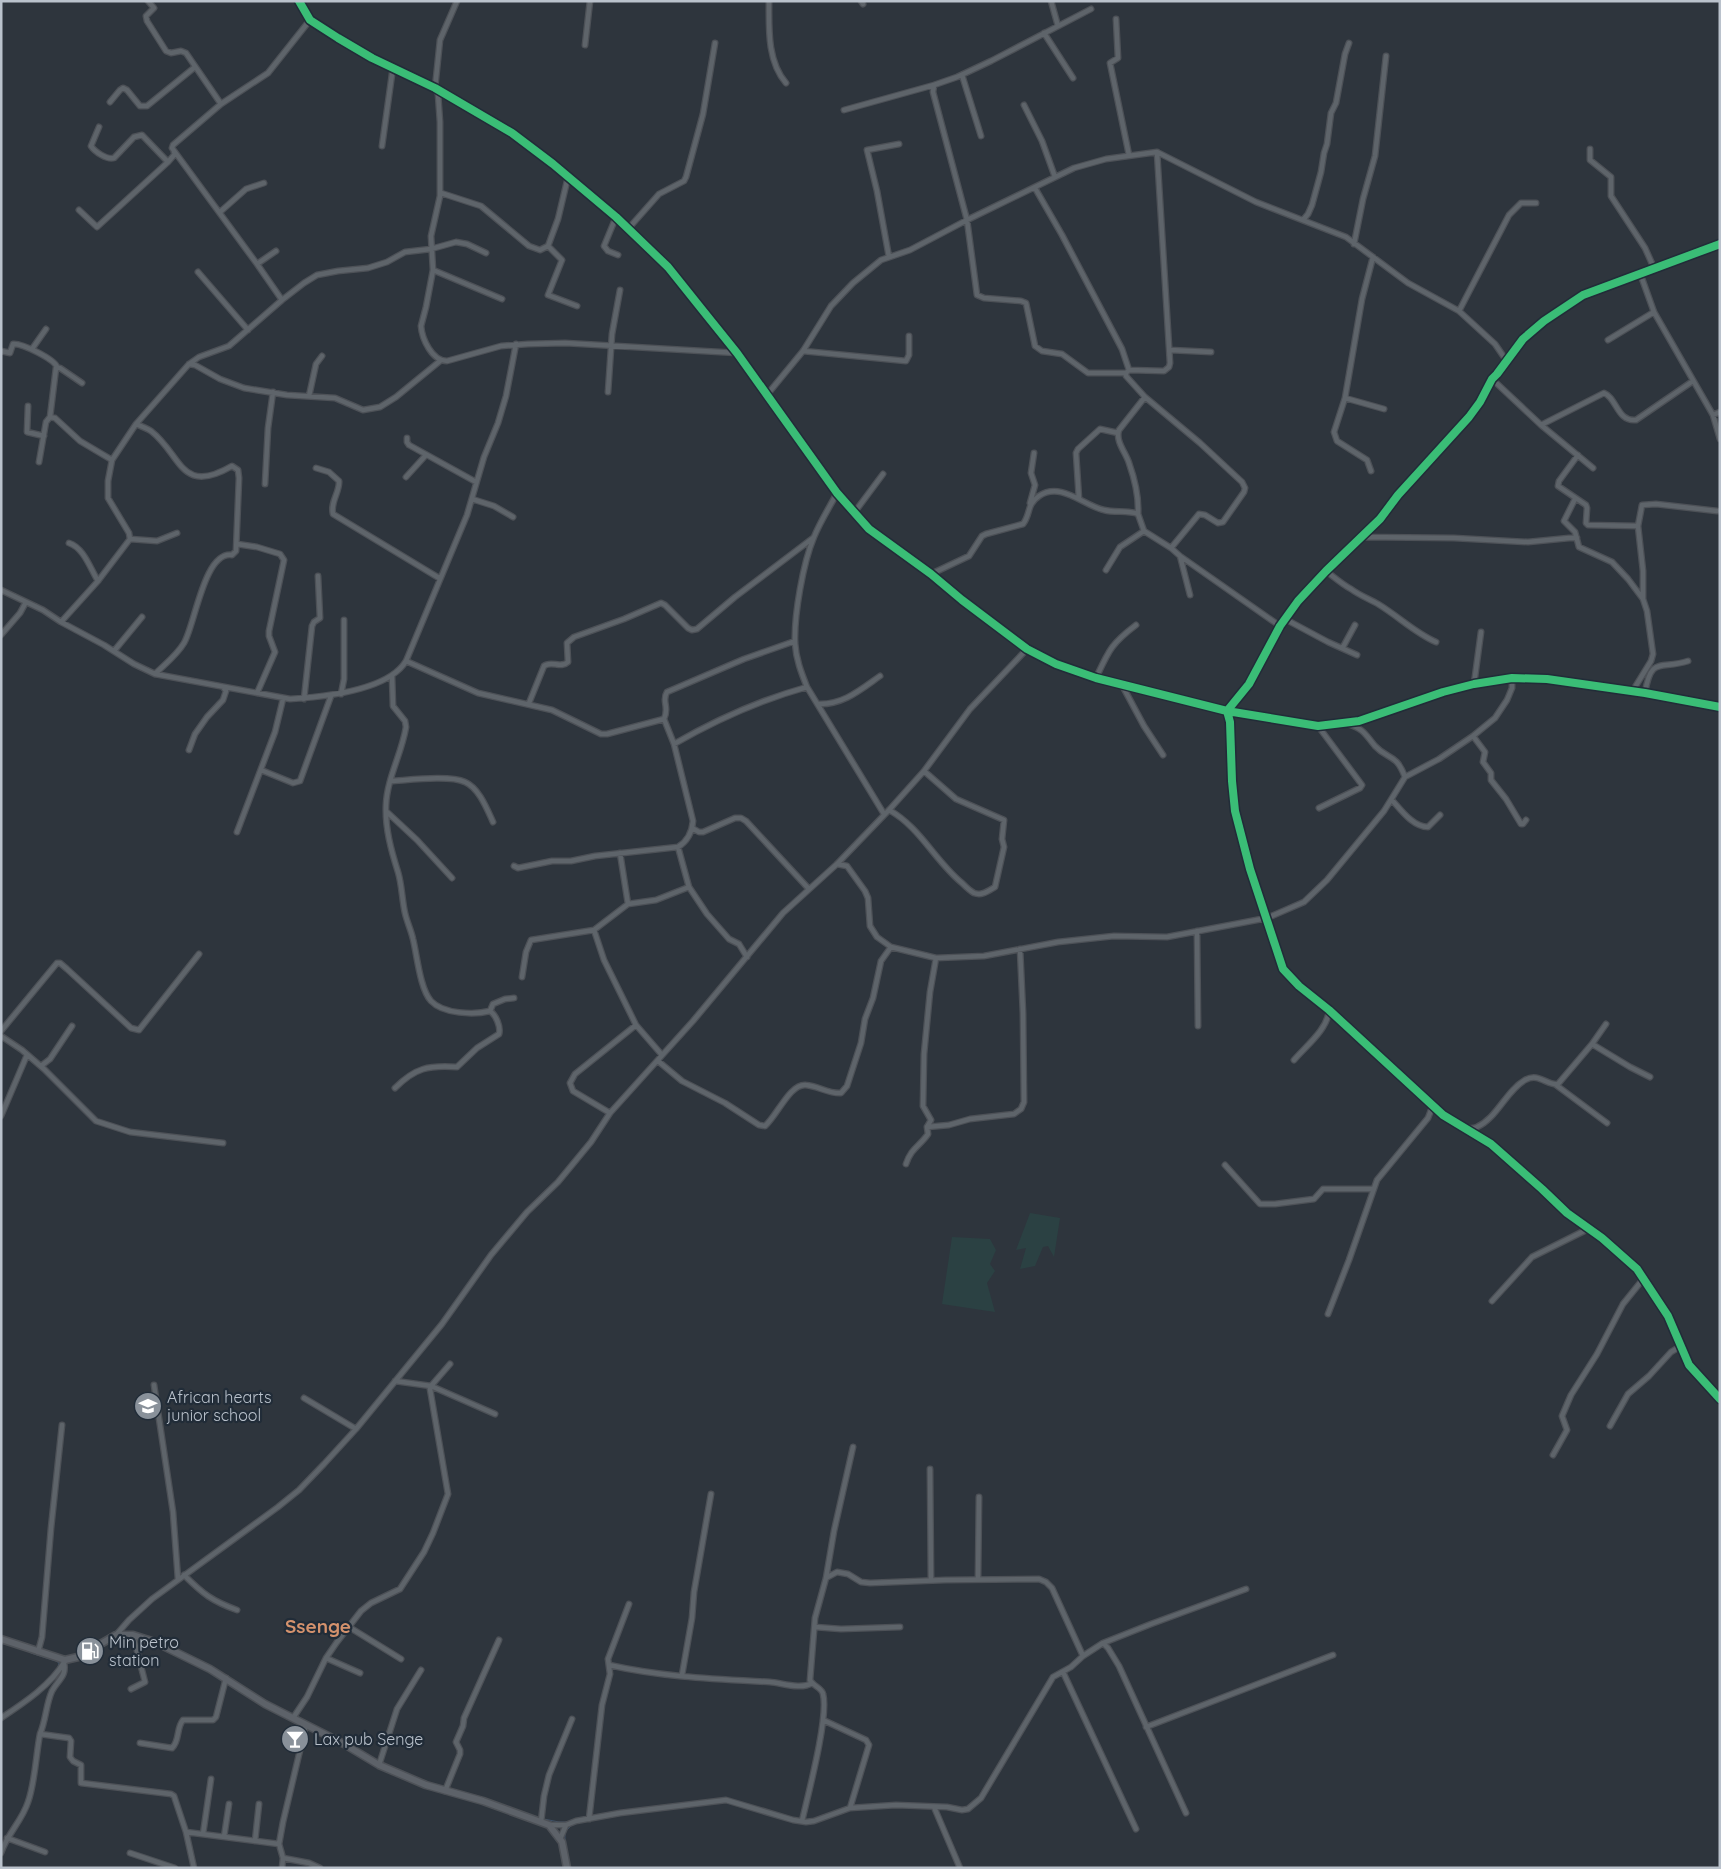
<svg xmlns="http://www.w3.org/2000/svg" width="1721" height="1869" viewBox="0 0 1721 1869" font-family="Quicksand,sans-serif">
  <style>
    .green { fill: #2b4143 }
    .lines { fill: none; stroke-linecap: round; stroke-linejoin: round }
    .stream { stroke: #3d5168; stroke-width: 1 }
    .street-casing { stroke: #4d5157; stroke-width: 7 }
    .secondary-casing { stroke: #4d5157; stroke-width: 9 }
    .street { stroke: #5e646a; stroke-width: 4.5 }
    .secondary { stroke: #5d6269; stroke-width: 6 }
    .cycleway-casing { stroke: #212c38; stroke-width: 11 }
    .cycleway { stroke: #3abd76; stroke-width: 8 }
    .labels { text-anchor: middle; stroke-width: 4.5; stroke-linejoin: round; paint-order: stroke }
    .poi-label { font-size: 16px; fill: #bac2cc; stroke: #212c38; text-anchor: start }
    .quarter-label { font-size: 19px; font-weight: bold; fill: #d4926d; stroke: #212c38 }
  </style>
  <rect width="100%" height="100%" fill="#2e353d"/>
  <path class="green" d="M1030,1213L1060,1218L1054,1257L1048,1246L1043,1247L1035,1266L1020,1269L1026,1248L1016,1250Z
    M952,1237L990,1239L996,1250L990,1264L995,1271L987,1283L995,1312L942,1304Z"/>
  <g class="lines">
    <path class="stream" d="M1,1643L25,1650
      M31,1653L56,1661L59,1663L58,1667
      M486,1799L511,1808
      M484,1805L495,1809
      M516,1810L539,1818
      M544,1819L559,1822H566
      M565,1841V1832L573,1824
      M568,1856L570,1868"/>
    <g class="street-casing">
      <path id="street" d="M148,1L154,8L146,16L147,21L166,51L171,53L181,51L186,53L221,104
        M457,1L440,40L435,88L438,94L440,122V196L431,236L433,270L426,307L421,326C422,339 432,361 447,361L501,346L528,344L565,343L737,353
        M769,1C769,28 767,61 786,83
        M861,1L863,4
        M1051,1L1058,26
        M1091,9L991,61L957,77L934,85L933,92L967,220L977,295L984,298L1021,301L1026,303L1035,346L1042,351L1062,354L1088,373H1126
        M1116,19L1118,58L1110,63L1129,155
        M1044,33L1073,78
        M585,45L590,1
        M962,75L981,136
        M110,102L120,90L123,88L127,90L140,106H147L195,67
        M1024,105L1042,141L1055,177
        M844,110L934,85
        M99,127L91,146C95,152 107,160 114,158L134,137L142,135L168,162
        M382,146L393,67
        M1590,149V160L1611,177V196L1645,248L1654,268
        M1157,152L1170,363L1169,367L1164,371L1129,370L1126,373V376L1145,397L1200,443L1242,482L1245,488L1244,492L1223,522L1218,523L1205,515L1199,514L1171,548
        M1035,188L1062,235L1122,349L1129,370
        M441,193L481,206L529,246L540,250L548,246L558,219L568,177
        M79,210L97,227L168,162L175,154L174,152
        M220,212L246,189L264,183
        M616,217L604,246L608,251L618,255
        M1303,220L1308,214L1312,205L1321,172L1324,153L1327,144L1331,113L1336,103L1345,54L1349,43
        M628,229L659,194L684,181L686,177L703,114L715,43
        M1354,244L1363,199L1375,156L1386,56
        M1720,244L1583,295L1544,321L1523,339L1497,374L1492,379L1480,402L1469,417L1398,495L1380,519L1326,571L1298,601L1280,626L1249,684L1227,711L1230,722L1232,781L1235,811L1250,869L1283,969L1299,986L1329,1010L1443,1115L1491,1144L1542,1189L1567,1213L1602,1238L1637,1269L1668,1316L1689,1365L1720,1399
        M548,246L562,260L548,295L577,306
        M889,257L877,191L867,150L899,144
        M257,264L276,251
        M433,270L502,299
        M198,272L248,330
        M1640,273L1654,312L1713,415L1720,439
        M282,300L257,264L172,148L173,145L221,104L268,73L310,20
        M1459,311L1509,215L1521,203H1536
        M1608,340L1654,312
        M32,349L46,329
        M1170,350L1211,352
        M1,351L10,353L13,344C22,343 54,359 57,367
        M803,351L906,361L909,355V336
        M189,364L195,365L220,379L244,388L287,395L335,398L363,410L380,407L396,397L440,361
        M1492,379L1541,425L1604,393C1617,398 1617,422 1636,420L1693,381
        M608,392L612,334L620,290
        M309,396L316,364L322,356
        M766,396L803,351L831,306L853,283L881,260L910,250L967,220L1074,168L1106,159L1157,152L1256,202L1346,237L1408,283L1459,311L1495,344L1506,360
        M1345,398L1384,409
        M28,406L27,432L44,436
        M1713,415L1720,412
        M50,417L56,368H60L82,383
        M136,424C141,426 146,428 151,431C182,455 180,496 232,466L238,470L239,478L236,551L232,555C204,551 195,625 184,643C177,655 165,664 155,674
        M1541,425L1593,468
        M407,438V442L409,445L476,482
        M1578,455L1559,481L1558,486L1586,505L1587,508L1586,523L1588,525L1638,526
        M39,462L46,422L50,417L55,418L80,441L112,460
        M316,468L329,472L339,481C340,492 330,502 333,514L439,578
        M1371,471L1367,460L1337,441L1334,432L1345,398L1362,299L1373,257
        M406,477L426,455
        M265,484L268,428L273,392
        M837,493C829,508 820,522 814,537C803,563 794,615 795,643C796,659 801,672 807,687L884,814
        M472,499L494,506L513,517
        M1079,499L1076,453L1078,449L1100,429L1118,433
        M1575,499L1564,521L1575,532L1579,547L1612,562L1628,579L1643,599
        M1030,503L1035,485L1031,473L1034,453
        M854,513L883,474
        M1138,514C1139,497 1135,480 1129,463C1126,453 1115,441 1119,430L1145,397
        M1362,537L1454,538L1528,542L1569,538H1577
        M130,539L157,541L177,533
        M69,543C84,548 90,568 98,581
        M237,544L257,547L280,554L284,560L269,631V636L275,652L257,693
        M1180,556L1190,595
        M1106,570L1120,547L1144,531
        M1326,571C1334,577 1342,584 1351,589C1359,595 1369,599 1378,604C1398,616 1415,633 1436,642
        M931,574L969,556L982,536L986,534L1023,524C1031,514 1026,505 1039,496C1061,481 1084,506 1104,510C1115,513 1127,510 1138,514L1144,531L1171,548L1180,556L1280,626
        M1,590L43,610L61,622L104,645L134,664L155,674L290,699C322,697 388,691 406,661L467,515L484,457L498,423L506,396L516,344
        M1285,619L1328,642L1357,655
        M61,622L98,581L130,539L129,533L108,498V481L112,460L136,424L189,364L199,357L229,346L282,300L304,283L317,275L338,271L368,268L387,262L405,252L431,249L456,242L467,244L486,253
        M1,635L20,613L26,602
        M1343,647L1355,625
        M114,651L142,617
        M406,661L478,693L552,710L601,734H607L664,719C670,707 661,701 667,692L744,659L795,641
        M392,676L393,706L405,721L406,727C402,753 387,778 386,805C385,828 391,850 398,872C402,885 402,900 405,913C407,922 411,930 413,939C417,955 420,989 431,1001C443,1014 474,1015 490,1011C496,1015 501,1027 499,1034L477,1048L457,1067C428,1065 415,1068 395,1088
        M1096,678C1109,650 1111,644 1136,625
        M1474,684L1481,632
        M1122,685L1144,726L1163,755
        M1632,692L1651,661L1653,654L1647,611L1643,599V571L1638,526L1642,505L1656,504L1717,511
        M1645,693C1651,655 1661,670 1688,661
        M341,694L344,679V620
        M304,699L312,626L314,622L320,618L318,576
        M529,703L544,666C551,660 561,669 568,662L567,643L574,637L624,619L661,603L665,605L688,628L692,630L697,629L735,597L813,538
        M818,704C843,705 860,690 880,676
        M1348,724C1365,730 1364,733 1375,746C1388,760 1396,753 1405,777
        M1318,726L1362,785L1360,788L1319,808
        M1473,736L1485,752L1483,762L1491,773V780L1506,799L1521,824H1523L1526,820
        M674,744C716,720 760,700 807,687
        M189,750L195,734L207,717L223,700L226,691L223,687
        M261,770L293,783L300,781L331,696
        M391,781C409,780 450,775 465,782C479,788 487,809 493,822
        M1392,800C1401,810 1413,827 1428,827L1440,815
        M889,810C920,827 935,861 962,883C965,886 970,891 974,893C982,896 988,891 995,887L1004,847L1002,839L1004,820L956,799L924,771
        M387,812L417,840L452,878
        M692,828L699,832H703L735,818H741L746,821L809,889
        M237,832L275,732L283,699
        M678,847L689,887L707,914L729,939L739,944L747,957
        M620,853L628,904
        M837,864L847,866L865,891L868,898L870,926L877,937L891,947L936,958L984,956L1058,942L1114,936L1167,937L1267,918L1304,902L1327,880L1384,811L1405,777L1439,759L1473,736L1495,718L1507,700L1512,688V678
        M514,866L518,868L552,861H571L595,856L678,847C688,841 692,832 693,821L674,744L664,719
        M594,930L604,960L636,1025L662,1055
        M1197,931L1198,1026
        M522,977L526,952L531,940L594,930L628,904L656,900L689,887
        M490,1011L493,1004L505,999L514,998
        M1,1031L57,963H60L67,969L131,1028L139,1030L199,954
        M1,1036L22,1050L44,1069L96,1121L130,1132L223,1143
        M1592,1044L1606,1024
        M1294,1060C1306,1046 1328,1029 1329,1010
        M658,1061L682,1081L725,1103L759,1125L765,1126C777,1116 790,1083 806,1085C818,1086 829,1094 841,1093L847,1086L861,1043L865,1019L873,998L881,961L891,947
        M41,1066L50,1059L72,1026
        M1556,1085L1607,1123
        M610,1113L573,1091L570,1083L575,1074L636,1025
        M1,1116L27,1055
        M927,1127L949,1125L970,1119L1014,1114L1021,1109L1024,1102L1023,1013L1020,949
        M1465,1128C1469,1128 1474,1129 1477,1127C1497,1118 1506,1091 1525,1080C1539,1072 1547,1086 1558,1084L1592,1044L1630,1067L1650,1077
        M906,1164C911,1148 920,1146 928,1134L927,1127L931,1120L923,1106L924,1054L930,992L936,958
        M1225,1165L1260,1204H1275L1314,1199L1323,1189H1373
        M1492,1301L1532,1257L1588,1229
        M1328,1314L1349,1260L1377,1180L1428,1118L1433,1105
        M395,1381L431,1386L495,1414
        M154,1385L173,1512L178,1579
        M304,1398L356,1429
        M1610,1426L1628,1394L1649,1376L1671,1352L1681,1346
        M1553,1455L1567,1430L1562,1416L1571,1395L1597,1354L1623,1304L1644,1278
        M930,1469L931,1580
        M184,1575C203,1594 212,1601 237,1610
        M826,1578L837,1572L848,1574L861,1582L870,1583L945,1580L1039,1579L1046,1582L1052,1588L1083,1656
        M978,1579L979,1497
        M349,1627L401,1659
        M815,1627L841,1629L900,1627
        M116,1635L129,1620L152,1599L278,1507L299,1490L324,1464L356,1429L442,1324L491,1255L527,1212L558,1182L591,1142L610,1113L693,1021L783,913L837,864L889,810L924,771L970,709L1027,649
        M1103,1643L1151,1624L1246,1589
        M38,1652L42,1637L51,1528L62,1425
        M326,1658L360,1673
        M609,1665C662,1677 716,1679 770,1682C782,1683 801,1690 812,1683
        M1063,1672L1136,1829
        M682,1675L692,1618L694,1592L711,1494
        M131,1689L145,1682L133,1635
        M1,1718C24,1703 51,1685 65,1661
        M293,1718L307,1697L326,1658L337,1642L361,1611L371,1603L400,1589L424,1552L433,1533L448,1494L430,1389L431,1386L450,1364
        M823,1720L866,1740L869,1745L850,1808
        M1146,1727L1333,1655
        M40,1734L69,1738L71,1741L70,1757L73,1761L81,1765V1783L171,1794L174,1796L186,1832L194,1868
        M140,1743L172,1748C180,1741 176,1728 183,1720H213L216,1717L226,1678
        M379,1765L397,1709L421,1670
        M445,1791L460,1754V1750L456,1742L463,1726L464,1718L499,1640
        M934,1807L960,1868
        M589,1819L602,1705L610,1674L608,1659L629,1604
        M802,1821C808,1795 829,1716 823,1694C822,1688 813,1686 810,1680L815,1618L826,1578L834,1531L853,1447
        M541,1822L544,1796L549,1775L572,1719
        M549,1825H566L576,1821L620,1813L726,1800L793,1820L806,1822L814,1821L850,1808L896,1805L947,1807L962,1810L968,1809L981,1798L1053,1677L1071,1667L1083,1656L1103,1643L1108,1648L1119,1666L1186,1813
        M186,1832L279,1844
        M203,1834L211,1779
        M224,1837L229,1804
        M7,1838L45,1852
        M560,1839L566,1825
        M255,1841L259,1804
        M1,1853C7,1834 22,1821 28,1802C35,1783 36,1754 40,1734C46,1720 46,1704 52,1691C58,1680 67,1676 64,1663
        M130,1853L175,1868
        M283,1858L309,1863L320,1868
        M282,1868L283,1858L279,1844L283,1822L306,1725"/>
    </g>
    <g class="secondary-casing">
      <path id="secondary" d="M299,1L310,20L338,38L372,58L435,88L512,133L553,164L616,217L668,267L700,307L737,353L837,493L869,529L931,574L962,600L1027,649L1056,664L1096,678L1227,711L1318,726L1359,721L1443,692L1474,684L1512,678L1547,679L1645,693L1720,707
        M1,1639L65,1660L78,1657L116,1635H133L155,1642L210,1669L265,1704L344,1744L379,1765L426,1785L483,1801L549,1825L562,1842L567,1868"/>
    </g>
    <use href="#street" class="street"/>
    <use href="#secondary" class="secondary"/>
    <g class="cycleway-casing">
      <path id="cycleway" d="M299,1L310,20L338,38L372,58L435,88L512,133L553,164L616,217L668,267L700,307L737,353L837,493L869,529L931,574L962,600L1027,649L1056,664L1096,678L1227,711L1318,726L1359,721L1443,692L1474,684L1512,678L1547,679L1645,693L1720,707
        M1720,244L1583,295L1544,321L1523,339L1497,374L1492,379L1480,402L1469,417L1398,495L1380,519L1326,571L1298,601L1280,626L1249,684L1227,711L1230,722L1232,781L1235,811L1250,869L1283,969L1299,986L1329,1010L1443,1115L1491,1144L1542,1189L1567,1213L1602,1238L1637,1269L1668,1316L1689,1365L1720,1399"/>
    </g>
    <use href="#cycleway" class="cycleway"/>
  </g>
  <defs>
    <g id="school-disc" transform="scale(1.4375)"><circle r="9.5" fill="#89919a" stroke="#212c38"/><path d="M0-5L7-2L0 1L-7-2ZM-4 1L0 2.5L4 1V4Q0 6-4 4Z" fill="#fff"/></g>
    <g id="fuel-disc" transform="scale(1.4375)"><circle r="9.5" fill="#89919a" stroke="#212c38"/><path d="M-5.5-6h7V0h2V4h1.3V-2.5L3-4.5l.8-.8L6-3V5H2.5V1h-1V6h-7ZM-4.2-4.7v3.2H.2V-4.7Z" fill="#fff"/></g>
    <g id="bar-disc" transform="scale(1.4375)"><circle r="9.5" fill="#89919a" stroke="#212c38"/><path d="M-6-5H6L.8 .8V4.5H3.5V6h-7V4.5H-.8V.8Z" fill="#fff"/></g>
  </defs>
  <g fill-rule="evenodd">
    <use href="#school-disc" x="148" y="1406"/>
    <use href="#fuel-disc" x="90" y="1651"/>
    <use href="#bar-disc" x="295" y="1739"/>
  </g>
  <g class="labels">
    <g class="poi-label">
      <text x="167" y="1403">African hearts<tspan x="167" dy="18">junior school</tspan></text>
      <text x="109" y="1648">Min petro<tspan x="109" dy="18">station</tspan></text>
      <text x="314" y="1745">Lax pub Senge</text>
    </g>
    <g class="quarter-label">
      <text x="318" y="1633">Ssenge</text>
    </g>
  </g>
  <rect width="1721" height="1869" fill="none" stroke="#bac2cc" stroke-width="5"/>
</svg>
